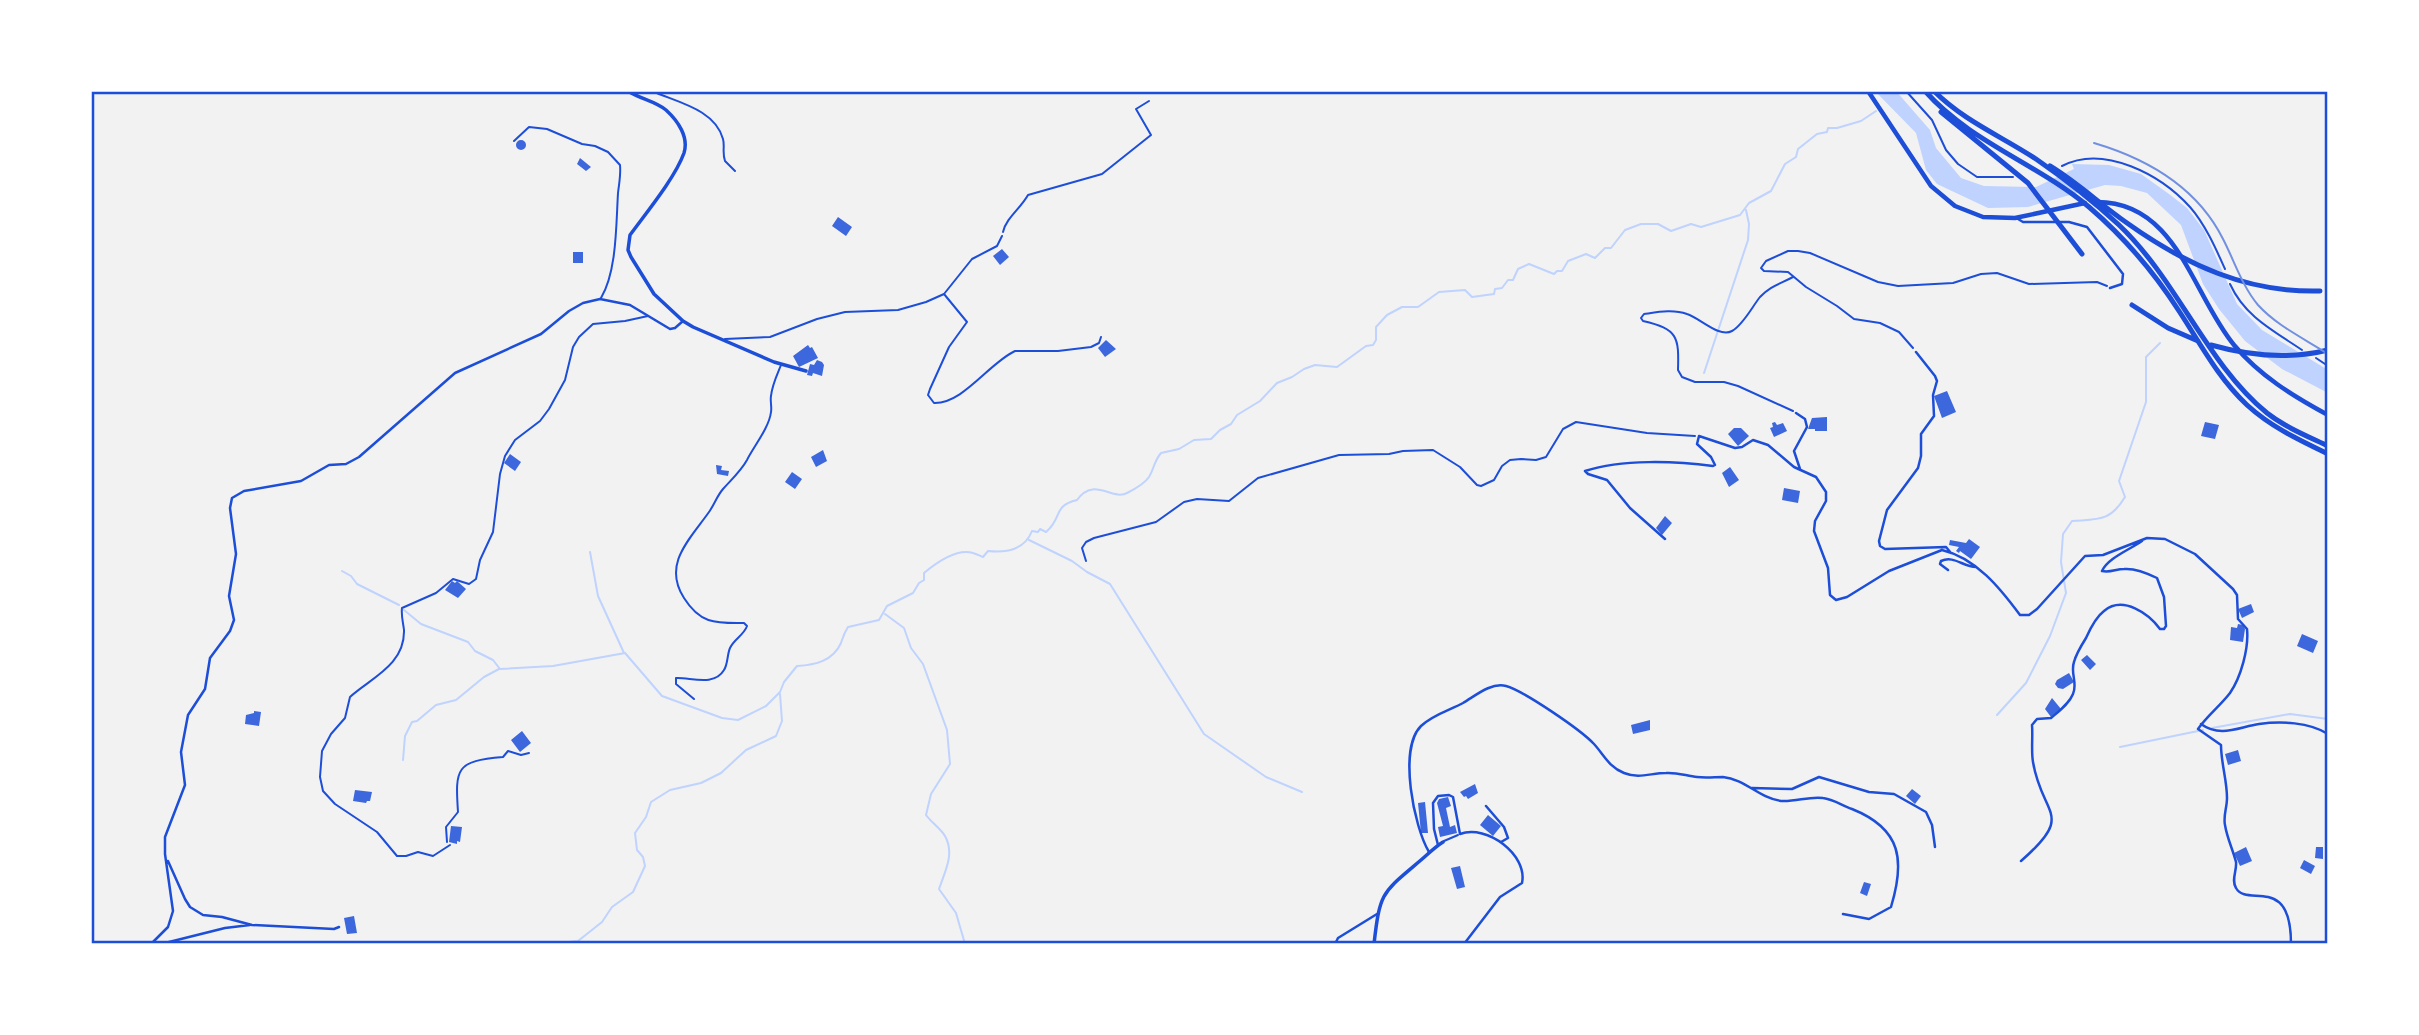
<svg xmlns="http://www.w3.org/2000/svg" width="2419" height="1035" viewBox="0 0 2419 1035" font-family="'Fira Sans',sans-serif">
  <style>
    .water { fill: #bfd3fe }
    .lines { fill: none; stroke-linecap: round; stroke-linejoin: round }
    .stream { stroke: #bfd3fe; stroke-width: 2 }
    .building { fill: #3d67dc }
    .path { stroke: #1d4ed8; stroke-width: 2 }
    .service { stroke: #1d4ed8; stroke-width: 2 }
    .pedestrian { stroke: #1d4ed8; stroke-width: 2 }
    .minor { stroke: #1d4ed8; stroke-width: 2.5 }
    .tertiary { stroke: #1d4ed8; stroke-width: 3.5 }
    .trunk { stroke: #1d4ed8; stroke-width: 4.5 }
    .motorway { stroke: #1d4ed8; stroke-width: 5 }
    .rail { stroke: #7290e2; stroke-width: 2 }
    .neatline { fill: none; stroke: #1d4ed8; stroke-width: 2.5 }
  </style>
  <rect width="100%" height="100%" fill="#f2f2f2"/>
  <path class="water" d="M1875,91H1896L1930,130L1936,148L1961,178L1984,186L2036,187L2074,169L2072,164L2109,165L2141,174L2169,194L2187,208L2204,230L2237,304L2262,330L2328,370V393L2282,369L2245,341L2219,309L2203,284L2181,225L2147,193L2121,186L2105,185L2028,207L1988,208L1937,184L1926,170L1916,133Z"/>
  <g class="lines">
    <path class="stream" d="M1704,373L1748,240L1749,224L1746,210
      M1029,540L1072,561L1087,572L1110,584L1204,734L1266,777L1302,792
      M590,552L598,596L624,653
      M342,571L351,576L357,584L399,605
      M404,610L421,624L468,642L475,651L493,660L500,669L553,666L625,653L662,696L722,718L738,720L766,706L780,692L784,682L797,666C815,665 833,661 841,643C843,637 844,633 848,627L879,620L887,606L913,593L919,583L924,580V573C936,563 956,548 973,553C977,554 980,556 983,557L988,551C1007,553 1025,549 1032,531L1038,532L1040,529L1046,532C1063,518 1052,506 1077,500C1094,476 1112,501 1127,493C1133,490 1145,483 1149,477C1154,469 1154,461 1161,453L1179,449L1194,440L1211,439L1220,430L1231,424L1237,415L1260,401L1277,383L1292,377L1304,369L1315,365L1337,367L1366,346L1373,345L1376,340V327L1387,315L1402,307H1418L1439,292L1465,290L1472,297L1494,294L1495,289L1502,288L1508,280H1513L1518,269L1529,264L1554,274L1557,271H1562L1568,261L1586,254L1595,258L1605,248H1611L1625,230L1641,224H1658L1671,231L1691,224L1701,227L1740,215L1749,203L1771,191L1785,164L1796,157L1798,149L1817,134L1827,132L1828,128H1837L1861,121L1876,111
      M885,614L904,628L911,648L923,664L947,730L950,764L931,794L926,815C931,822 941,829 945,836C955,854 945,871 939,889L956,913L965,944
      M1997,715L2026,683L2050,636L2066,593L2061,562L2063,534L2072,521C2098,519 2110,522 2125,497L2119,481L2146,402V357L2160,343
      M2212,728L2290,714L2328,719
      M2120,747L2203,730
      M403,760L405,736L412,722L417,721L436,705L456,700L484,677L499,669
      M550,944L578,941L602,922L612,907L633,892L645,866L643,857L637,850L635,833L646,817L651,802L670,790L701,783L721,773L746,750L776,736L782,721L780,694"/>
  </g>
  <path class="building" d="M516 145a5 5 0 1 1 10 0a5 5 0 1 1-10 0Z
    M580,158L591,167L586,171L577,164Z
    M838,217L852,227L846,236L832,226Z
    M1002,249L1009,257L1000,265L993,256Z
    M573,252H583V263H573Z
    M1106,340L1116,349L1105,357L1098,348Z
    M808,345L810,348L812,347L818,358L799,367L793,356Z
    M817,360L822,362L824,365L822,376L813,373L812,376L807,375L810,364L814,365Z
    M1947,391L1956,412L1942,418L1934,396Z
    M1827,417V431H1815V429H1808L1812,418Z
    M1775,422L1777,425L1783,423L1787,431L1774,437L1770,428L1773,427L1772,423Z
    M2205,422L2219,425L2215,439L2201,436Z
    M1734,428H1741L1749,436L1738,446L1728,434Z
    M823,450L827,461L816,467L811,457Z
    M510,454L521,462L515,471L504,463Z
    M716,465L722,466L721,470L729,471L728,476L717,474Z
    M1730,467L1739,480L1729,487L1722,473Z
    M792,472L802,479L795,489L785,482Z
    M1784,488L1800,491L1798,503L1782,500Z
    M1665,516L1672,523L1662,535L1656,528Z
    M1969,539L1980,547L1971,559L1960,551L1959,553L1956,551L1959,547L1949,545L1950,540L1966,543Z
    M452,581L455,583L457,581L466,589L458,598L445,590Z
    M2251,604L2254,612L2242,618L2238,609Z
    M2238,624L2243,625L2245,629L2243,642L2230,640L2231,627L2237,628Z
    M2302,634L2318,641L2313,653L2297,646Z
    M2087,655L2096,664L2090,670L2081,660Z
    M2069,673L2074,682L2063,689L2058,688L2055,684L2057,680Z
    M2052,698L2061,709L2051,717L2045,709Z
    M254,711L261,712L259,726L245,724L246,715L254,713Z
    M1650,720V730L1633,734L1631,725Z
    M522,731L531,743L520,752L511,740Z
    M2238,750L2241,761L2228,765L2225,754Z
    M1475,784L1478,793L1468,799L1466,796L1464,797L1460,792Z
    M1912,789L1921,796L1915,804L1906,796Z
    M355,790L372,792L370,801H367L366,803L353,801Z
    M1448,797L1451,806L1446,808L1450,827L1455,825L1457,833L1440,837L1438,827L1443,826L1437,803L1439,799Z
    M1425,802L1428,833H1421L1418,803Z
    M1488,815L1501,826L1493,836L1480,825Z
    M451,826L462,827L460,842L457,841V844L449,842Z
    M2246,847L2252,861L2240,866L2234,853Z
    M2316,847H2323V859L2315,858Z
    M2304,860L2315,866L2311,874L2300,868Z
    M1460,866L1465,887L1457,889L1451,868Z
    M1864,882L1871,884L1867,896L1860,893Z
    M354,916L357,933L347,934L344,918Z"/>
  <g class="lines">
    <path class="path" d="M1906,91L1932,120L1946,150L1958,164L1977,177H2013
      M2062,166C2104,144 2161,175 2190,207C2205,224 2216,249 2225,269
      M1003,232C1006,218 1021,208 1028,195L1102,174L1151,135L1136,109L1149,101
      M1793,277C1780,284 1770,286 1760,297C1752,307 1743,325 1732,331C1719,338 1700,318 1687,314C1673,309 1658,312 1644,314L1641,318L1643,321C1678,329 1679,337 1678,370L1682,377L1695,382H1724L1738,386L1793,411
      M2230,284C2245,317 2274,331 2302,350
      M1913,348L1899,332L1880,323L1854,319L1837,306L1806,287L1788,272L1764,271L1761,268L1766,261L1788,251H1798L1810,253L1878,282L1898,286L1953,283L1981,274L1997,273L2029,284L2097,282L2107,286
      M2316,358L2328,366
      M1086,561L1082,548L1086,542L1094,538L1156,522L1184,502L1197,499L1229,501L1258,478L1339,455L1389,454L1403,451L1433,450L1460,467L1477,485L1481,486L1494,480L1502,466L1510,460L1521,459L1536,460L1546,457L1563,429L1576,422L1647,433L1695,436
      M447,842L446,827L458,812C455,768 456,761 503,757L508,751L521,755L529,753"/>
    <path class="service" d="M652,91C676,102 715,109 723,139C725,146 722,153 725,161L735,171
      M514,141L529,127L547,129L582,144L595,146L608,152L620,165C621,175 619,184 618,193C616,225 617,271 601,298
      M944,294L967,322L949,347L930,389L928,395L934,403C963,404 989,363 1015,351H1058L1091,347L1099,343L1101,337
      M725,339L770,337L817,319L845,312L898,310L926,302L944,294L972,259L997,246L1002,236
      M694,699L676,684V678C690,677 714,687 724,670C728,664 727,655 730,648C734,639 744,635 747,626L744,623C717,623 701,625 684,598C662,564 690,539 709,512C714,505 717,496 723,489C731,480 741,471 747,460C754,446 769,428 771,412C772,407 770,401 771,396C772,385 777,375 781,365
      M450,845L433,856L418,852L406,856H397L377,832L335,804L323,791L320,777L322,751L331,734L345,718L350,697C371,678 405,665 404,630C403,622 401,615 402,608L436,593L453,579L469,584L476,579L480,560L493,532L500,474L505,456L515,440L540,421L549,409L565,380L573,347L579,337L593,324L625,321L648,316"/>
    <path class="pedestrian" d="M1444,841L1458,835"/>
    <path class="minor" d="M2018,219L2023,222H2069L2087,227L2123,274L2122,284L2110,288
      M1916,352L1935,376L1937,381L1933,395L1934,416L1921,434V456L1918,468L1887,510L1879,541L1880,546L1885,549L1946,547L1951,553
      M1796,413L1805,419L1807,427L1794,451L1800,469
      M1665,539L1630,508L1607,480L1588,474L1585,471C1622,459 1675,461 1713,466L1715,465L1711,457L1697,444L1699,436L1735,448L1742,447L1753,440L1768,445L1794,467L1816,477L1826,492V501L1815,521L1814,531L1828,568L1830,595L1836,600L1847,597L1889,571L1942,550C1976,558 2000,588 2020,615H2029L2037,609L2085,556L2103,555L2147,538L2165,539L2195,554L2233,589L2237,595L2238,619L2247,629C2249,648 2241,677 2230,693C2220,706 2207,716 2198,729L2221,745C2221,763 2227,780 2227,798C2227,808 2223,816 2225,825C2227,838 2233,850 2236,862C2237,871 2231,880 2236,888C2247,908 2291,873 2291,944
      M1948,570L1940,564L1941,561C1954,555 1963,567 1976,567
      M2201,724C2220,738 2239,727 2259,724C2281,721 2309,722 2328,734
      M1752,788L1792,789L1819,777L1869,792L1894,794L1926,812L1932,825L1935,847
      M1486,806L1504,827L1508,838L1501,842
      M1438,845L1434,829L1433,803L1438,796L1449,795L1453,797L1460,834C1487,824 1528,855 1522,883L1500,897L1464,944
      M1429,852C1414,827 1398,749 1421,726C1432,715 1450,710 1463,703C1475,696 1491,682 1506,686C1524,691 1581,730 1594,744C1604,755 1609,767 1624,773C1639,779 1651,773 1666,773C1676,772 1687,776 1697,777C1706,778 1715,777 1723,777C1745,779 1759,798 1781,801C1796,802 1809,796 1823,798C1833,799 1843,806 1852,809C1902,829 1905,861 1891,907L1869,919L1843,914
      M168,861L185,899L190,907L203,915L222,917L252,925L334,929L339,927
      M2021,861C2076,813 2042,817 2033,762C2031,751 2033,736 2032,725L2037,719L2051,718C2059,711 2069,704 2073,694C2078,683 2070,673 2074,662C2076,654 2081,646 2086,638C2090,629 2096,617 2104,611C2123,595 2149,614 2160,629H2164L2166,626L2164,597L2157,578C2147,573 2135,568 2124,569C2116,569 2110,573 2102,571C2108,558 2129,550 2142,541
      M151,944L168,927L173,911L165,854V837L185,785L181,752L188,715L205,689L210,658L230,631L234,620L229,596L236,554L230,508L232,498L244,491L301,481L329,465L346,464L359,457L455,373L541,334L569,311L583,303L600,299L630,305L670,329L675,328L683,321
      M161,944L225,928L250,925
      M1335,944L1338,938L1377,914"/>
    <path class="tertiary" d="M628,91C640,99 655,101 666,110C678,121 689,137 684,153C675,178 646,213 630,235L628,250L631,257L654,294L683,321L693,327L774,362L806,371
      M1374,944C1380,891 1382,893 1421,860C1428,854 1435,847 1443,842"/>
    <path class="trunk" d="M1868,91L1931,186L1955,206L1983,217L2015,218L2085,203
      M2097,202C2177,202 2192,294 2234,345C2260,376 2293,396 2328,415"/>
    <path class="motorway" d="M1925,91C1970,142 2038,164 2089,207C2124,237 2154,272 2179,311C2200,343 2218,378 2247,405C2271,427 2299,440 2328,454
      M1934,91C1964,121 2001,136 2036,159C2065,179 2093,201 2119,225C2178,281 2206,363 2267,413C2285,427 2307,436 2328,446
      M1941,112L2028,183L2082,254
      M2050,166C2078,183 2101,205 2127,223C2186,265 2247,293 2320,291
      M2132,305L2168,328L2198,341
      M2211,345C2250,356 2288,360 2328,350"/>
    <path class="rail" d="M2094,143C2148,159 2197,187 2223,239C2234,260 2242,286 2258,305C2277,326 2305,339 2328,354"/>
  </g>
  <rect width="2419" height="1035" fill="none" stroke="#ffffff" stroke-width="186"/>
  <rect x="93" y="93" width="2233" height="849" class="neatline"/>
</svg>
